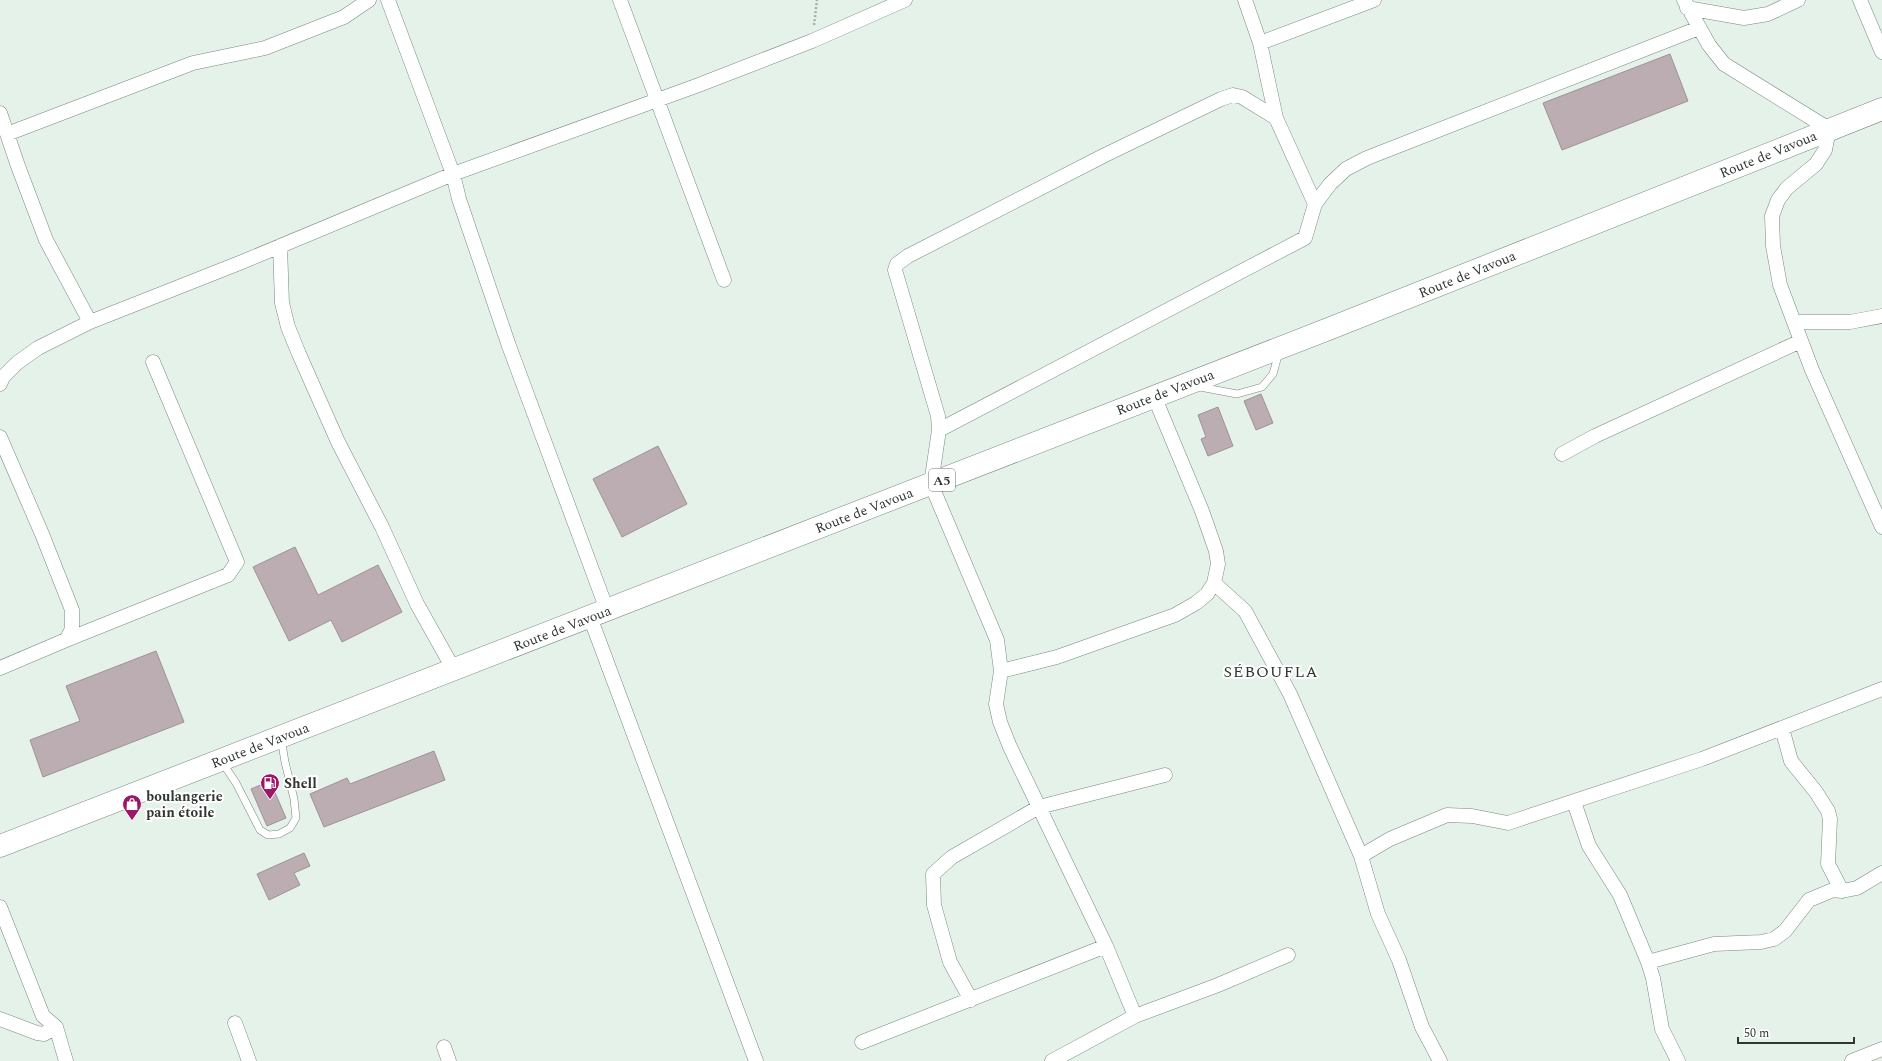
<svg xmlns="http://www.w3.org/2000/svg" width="1882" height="1061" viewBox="0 0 1882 1061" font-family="Spectral,serif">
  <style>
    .building { fill: #bcadb3; stroke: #9f9196 }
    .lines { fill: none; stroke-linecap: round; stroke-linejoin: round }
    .service-casing { stroke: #7b8880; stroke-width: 8 }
    .minor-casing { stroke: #7b8880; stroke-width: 15 }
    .primary-casing { stroke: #7b8880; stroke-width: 23 }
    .path { stroke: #a5b0aa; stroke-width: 2.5; stroke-dasharray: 2 2; stroke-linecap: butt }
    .service { stroke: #fff; stroke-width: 7 }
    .minor { stroke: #fff; stroke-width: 14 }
    .primary { stroke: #fff; stroke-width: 22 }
    .labels { text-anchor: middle; stroke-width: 4; stroke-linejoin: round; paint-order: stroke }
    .shield { fill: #fff; stroke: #6e7270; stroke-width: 1 }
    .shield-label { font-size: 13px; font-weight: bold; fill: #303632 }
    .street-label { font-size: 14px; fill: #303632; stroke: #fff }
    .poi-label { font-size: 14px; font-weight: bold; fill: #303632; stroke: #fff; text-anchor: start }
    .quarter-label { font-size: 16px; letter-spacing: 1px; fill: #303632; stroke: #fff }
  </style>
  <rect width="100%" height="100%" fill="#e4f2ea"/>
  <path class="building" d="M1670,54L1688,101L1562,150L1543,103Z
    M1261,394L1273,423L1256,430L1244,401Z
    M1218,407L1233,446L1208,456L1201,439L1206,437L1198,415Z
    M658,446L687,504L622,537L593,479Z
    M295,547L318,595L378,565L402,612L342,642L331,620L289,641L253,567Z
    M156,651L184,722L43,777L30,740L80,721L66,686Z
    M434,751L445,780L324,827L310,794L347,778L350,784Z
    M270,781L286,818L267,826L251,789Z
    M304,853L310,866L294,873L300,885L269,900L257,874Z"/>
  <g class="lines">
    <g class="service-casing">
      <path id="service" d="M1200,387L1237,394L1262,387L1273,374L1279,352
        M222,762L236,783L260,830L268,835L279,834L290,828L296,818L294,799L285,762L281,738"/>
    </g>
    <g class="minor-casing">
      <path id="minor" d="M388,0L453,174L459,199L509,346L607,610
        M620,0L724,280
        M1684,0L1709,45L1724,64L1829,129L1825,150L1816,164L1787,188L1778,200L1772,216L1773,246L1780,285L1812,370L1882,527
        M1860,0L1882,52
        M1687,8L1744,18L1768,14L1798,0
        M1260,43L1374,0
        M0,113L18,166L46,240L90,322
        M7,134L193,63L265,48L344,17L369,0
        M1315,204L1330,184L1346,169L1367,158L1699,28
        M280,246L282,303L288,327L299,354L338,442L382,527L417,604L454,670
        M1794,322H1850L1882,316
        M0,384L3,377L17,363L38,348L90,322L242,262L453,174L696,86L812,41L905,0
        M939,430L1305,238L1315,204L1276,118L1260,43L1245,0
        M0,437L42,534L72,610V629L66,640L0,668
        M1562,454L1595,436L1801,341
        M1214,583L1245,611L1290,694L1361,856L1378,914L1399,960L1422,1027L1440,1061
        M590,617L756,1061
        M66,640L228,575L237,562L153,362
        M1001,671L1057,657L1175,615L1196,603L1207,594L1214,583L1218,564L1216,551L1202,511L1154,396
        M1782,728L1791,761L1816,792L1828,811L1830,819L1828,864L1842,891
        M1574,802L1589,846L1620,895L1648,962L1653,978L1662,1029L1678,1061
        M1361,856L1390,839L1447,815L1472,816L1508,823L1702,759L1882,689
        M0,907L43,1016L56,1027L66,1061
        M1648,962L1714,944L1761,942L1774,939L1785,931L1809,900L1833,890L1842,891L1857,888L1882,873
        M971,1000L950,962L934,905L933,874L952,857L1039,807L1165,775
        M1135,1016L1106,946L1010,747L1000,722L996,704L1001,671L997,640L931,484L939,430L938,416L895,270L897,264L908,256L1105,155L1221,99L1233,95L1242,97L1276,118
        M0,1019L37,1033L44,1034L56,1027
        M235,1023L249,1061
        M862,1042L1106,946
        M444,1047L449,1061
        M1052,1061L1135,1016L1218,985L1288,955
        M1852,1061L1882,1049"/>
    </g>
    <g class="primary-casing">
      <path id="primary" d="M0,846L1331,328L1882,109"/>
    </g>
    <path class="path" d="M814,25L817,0"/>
    <use href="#service" class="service"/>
    <use href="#minor" class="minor"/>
    <use href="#primary" class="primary"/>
  </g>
  <defs>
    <g id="fuel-pin" transform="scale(1)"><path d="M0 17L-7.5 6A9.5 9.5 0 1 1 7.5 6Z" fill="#9d1767" stroke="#fff"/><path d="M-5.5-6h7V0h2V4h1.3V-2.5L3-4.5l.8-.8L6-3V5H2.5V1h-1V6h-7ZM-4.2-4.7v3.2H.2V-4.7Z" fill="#fff"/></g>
    <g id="shop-pin" transform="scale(1)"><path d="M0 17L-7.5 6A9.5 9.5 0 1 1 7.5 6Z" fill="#9d1767" stroke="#fff"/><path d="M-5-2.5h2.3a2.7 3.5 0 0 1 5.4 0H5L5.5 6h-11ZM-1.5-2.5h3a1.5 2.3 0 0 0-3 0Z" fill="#fff"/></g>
  </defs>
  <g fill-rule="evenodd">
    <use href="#fuel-pin" x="270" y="783"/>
    <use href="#shop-pin" x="132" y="804"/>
  </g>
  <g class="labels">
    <rect class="shield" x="929" y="469" width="26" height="22" rx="3"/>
    <g class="shield-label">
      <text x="942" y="485">A5</text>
    </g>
    <g class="street-label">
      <text transform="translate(1768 154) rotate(-22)" y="5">Route de Vavoua</text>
      <text transform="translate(1467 274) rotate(-22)" y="5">Route de Vavoua</text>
      <text transform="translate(1165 392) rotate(-21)" y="5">Route de Vavoua</text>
      <text transform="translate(864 510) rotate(-21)" y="5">Route de Vavoua</text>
      <text transform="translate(562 628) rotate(-21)" y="5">Route de Vavoua</text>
      <text transform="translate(260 745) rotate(-21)" y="5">Route de Vavoua</text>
    </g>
    <g class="poi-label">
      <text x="284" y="788">Shell</text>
      <text x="146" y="801">boulangerie<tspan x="146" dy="16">pain étoile</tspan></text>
    </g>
    <g class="quarter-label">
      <text x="1271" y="677">SÉBOUFLA</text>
    </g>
  </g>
  <path d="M1738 1037v6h116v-6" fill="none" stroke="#303632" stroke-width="2"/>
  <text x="1744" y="1037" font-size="12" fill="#303632" stroke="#ffffff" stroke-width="3" paint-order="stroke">50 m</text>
</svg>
